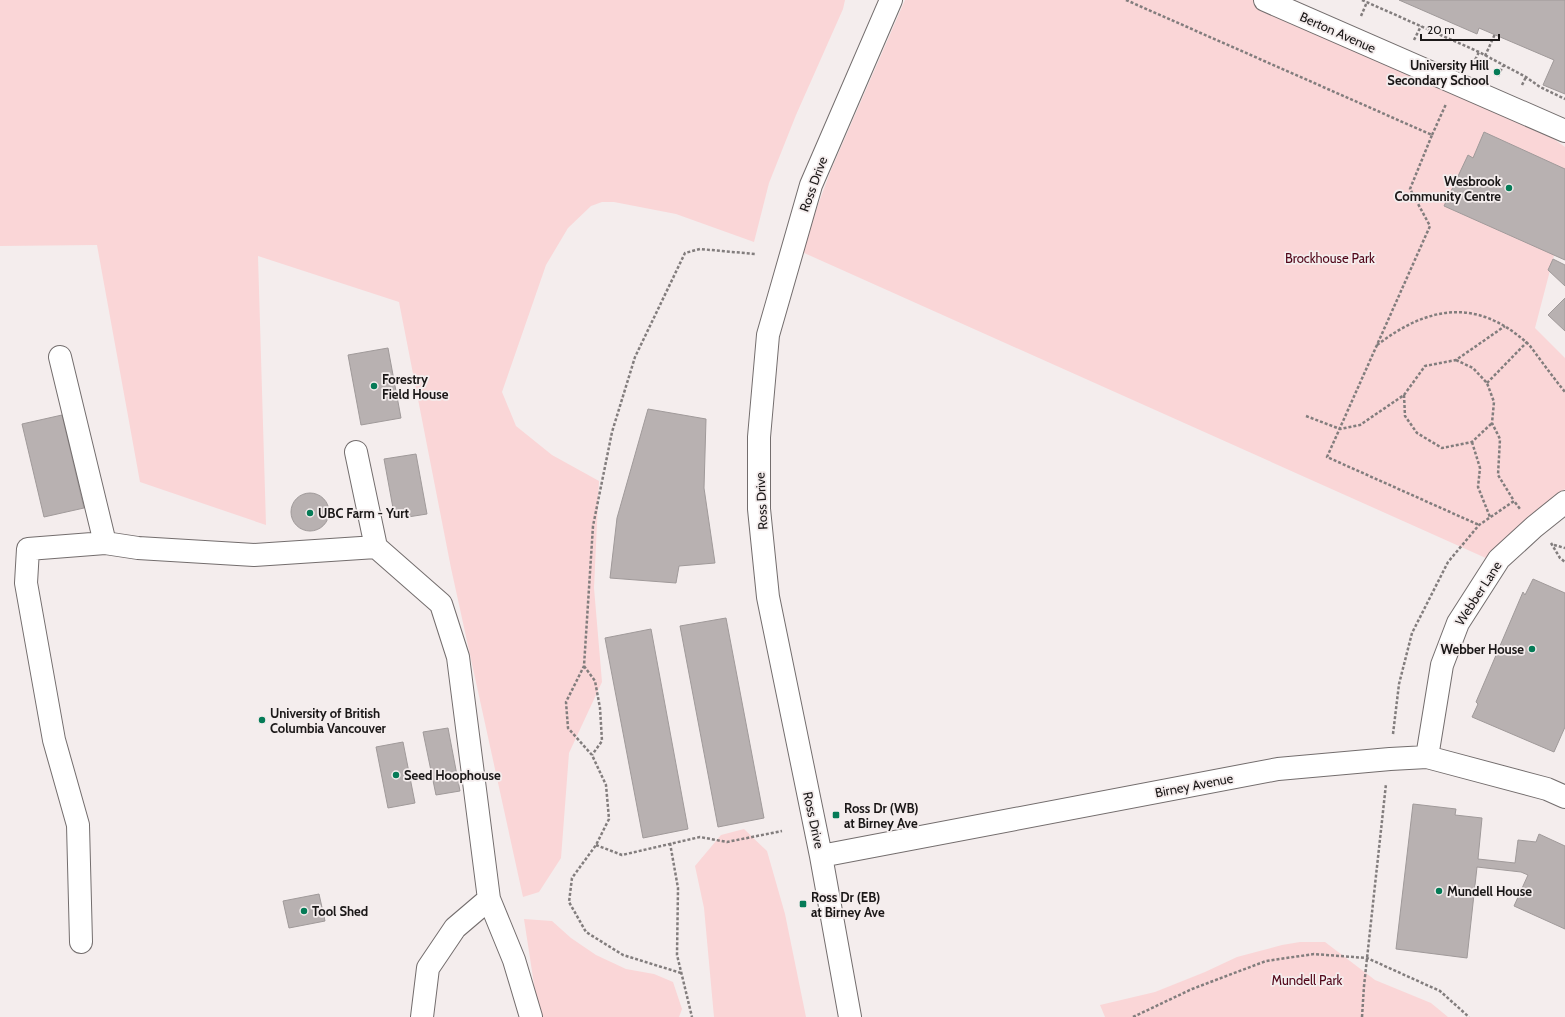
<svg xmlns="http://www.w3.org/2000/svg" width="1565" height="1017" viewBox="0 0 1565 1017" font-family="Cabin,sans-serif">
  <style>
    .green { fill: #fad6d7 }
    .building { fill: #b8b1b1; stroke: #a09a9a }
    .lines { fill: none; stroke-linecap: round; stroke-linejoin: round }
    .minor-casing { stroke: #736d6d; stroke-width: 24 }
    .path { stroke: #827d7d; stroke-width: 2.5; stroke-dasharray: 3 2; stroke-linecap: butt }
    .minor { stroke: #fff; stroke-width: 22 }
    .poi-dot { fill: #057b57; stroke: #f4eded; stroke-width: 1.5 }
    .labels { text-anchor: middle; stroke-width: 3.5; stroke-linejoin: round; paint-order: stroke }
    .street-label { font-size: 13px; fill: #1b1818; stroke: #f4eded }
    .poi-label { font-size: 13px; font-weight: bold; fill: #1b1818; stroke: #f4eded; text-anchor: start }
    .park-label { font-size: 13px; fill: #510619; stroke: #f4eded }
  </style>
  <rect width="100%" height="100%" fill="#f4eded"/>
  <path class="green" d="M0,0H845L843,9L796,115L769,183L754,242L676,214L614,202H602L591,206L568,228L546,265L502,392L516,426L552,455L599,481L594,588L602,682L569,753L561,858L539,892L523,897L451,568L399,302L258,256L266,525L140,482L97,245L0,246Z
    M905,0H1265L1511,108L1565,147V213L1535,328L1565,358V489C1536,509 1511,532 1488,559L802,252L807,234L831,170Z
    M744,829L767,851L785,914L806,1017H714L704,908L695,866L721,835Z
    M524,919L552,921L571,938L596,955L626,969L654,974L673,982L682,1009L679,1017H539Z
    M1300,942H1325L1375,980L1431,1003L1448,1017H1105L1100,1005L1155,992L1205,972L1237,957L1282,945Z"/>
  <path class="building" d="M1399,0H1565V94L1543,85L1554,60L1479,28L1477,34Z
    M1484,132L1565,169V260L1444,206L1468,155L1473,158Z
    M1553,259L1565,265V286L1548,270Z
    M1565,298V331L1548,315Z
    M388,348L401,418L361,425L348,355Z
    M648,409L706,419L704,488L715,563L679,566L676,583L610,578L617,518Z
    M62,415L84,508L44,517L22,424Z
    M416,454L427,514L395,519L384,459Z
    M291 512a19 19 0 1 1 38 0a19 19 0 1 1-38 0Z
    M1533,579L1565,593V727L1554,752L1472,717L1478,704L1476,702L1523,592L1525,595Z
    M726,618L764,818L718,827L680,626Z
    M651,629L688,829L643,838L605,638Z
    M448,728L460,791L436,795L423,732Z
    M403,742L415,803L388,808L376,747Z
    M1413,804L1456,809L1455,815L1482,818L1478,859L1515,863L1518,840L1536,842L1539,834L1565,846V929L1514,906L1528,875L1521,872L1477,867L1467,958L1396,949Z
    M319,894L325,921L289,928L283,901Z"/>
  <g class="lines">
    <g class="minor-casing">
      <path id="minor" d="M1265,0L1565,131
        M60,357L105,543
        M356,452L376,547L441,604L458,657L489,899L514,960L531,1017
        M1427,757L1442,665L1458,623L1499,559L1534,527L1565,502
        M821,856L1278,769L1390,759L1427,757L1547,789L1565,797
        M81,942L78,825L54,740L26,583L28,549L105,543L138,548L254,555L376,547
        M422,1017L428,968L455,928L489,899
        M850,1017L821,856L768,597L759,509V437L768,335L811,185L891,0"/>
    </g>
    <path class="path" d="M1126,0L1432,135L1410,189L1430,226L1327,457L1479,525
      M1362,0L1479,52L1526,77L1540,87L1565,99
      M1361,16L1367,2
      M1414,40L1421,26
      M1485,56L1495,34
      M1473,64L1479,52
      M1498,76L1503,66
      M1522,85L1526,77
      M1432,135L1446,104
      M1377,345C1427,307 1475,297 1526,342C1531,346 1535,353 1539,358C1548,370 1556,381 1565,392
      M1456,360L1473,368L1487,383L1494,402L1492,423L1500,439L1498,475L1514,501
      M1487,383L1527,342
      M1404,395L1405,416L1417,433L1442,448L1472,442L1492,423
      M1306,416L1340,429L1360,425L1404,395L1425,366L1456,360L1505,326
      M1472,442L1480,468L1478,487L1490,517
      M1551,543L1560,558L1565,562
      M1554,545L1565,548
      M584,666L595,681L600,708L602,741L592,755
      M1393,734L1399,684L1412,633L1448,562L1479,525L1514,501L1520,509
      M670,843L678,888L677,955L692,1017
      M596,845L622,855L700,837L727,842L782,831
      M681,973L623,955L586,932L569,902L572,878L596,845L609,819L606,785L592,755L568,728L566,702L584,666L593,526L612,432L635,357L685,253L700,249L755,254
      M1133,1017L1192,989L1266,961L1314,954L1367,958L1440,991L1469,1017
      M1362,1017L1364,986L1386,784"/>
    <use href="#minor" class="minor"/>
  </g>
  <g class="poi-dot">
    <circle cx="1497" cy="72" r="4"/>
    <circle cx="1509" cy="188" r="4"/>
    <circle cx="374" cy="386" r="4"/>
    <circle cx="310" cy="513" r="4"/>
    <circle cx="1532" cy="649" r="4"/>
    <circle cx="262" cy="720" r="4"/>
    <circle cx="396" cy="775" r="4"/>
    <rect x="832" y="811" width="8" height="8" rx="2"/>
    <circle cx="1439" cy="891" r="4"/>
    <rect x="799" y="900" width="8" height="8" rx="2"/>
    <circle cx="304" cy="911" r="4"/>
  </g>
  <g class="labels">
    <g class="street-label">
      <text transform="translate(1338 32) rotate(24)" y="5">Berton Avenue</text>
      <text transform="translate(813 184) rotate(-70)" y="5">Ross Drive</text>
      <text transform="translate(761 501) rotate(-93)" y="5">Ross Drive</text>
      <text transform="translate(1478 593) rotate(-57)" y="5">Webber Lane</text>
      <text transform="translate(1194 785) rotate(-11)" y="5">Birney Avenue</text>
      <text transform="translate(814 820) rotate(78)" y="5">Ross Drive</text>
    </g>
    <g class="poi-label">
      <text x="1489" y="70" text-anchor="end">University Hill<tspan x="1489" dy="15">Secondary School</tspan></text>
      <text x="1501" y="186" text-anchor="end">Wesbrook<tspan x="1501" dy="15">Community Centre</tspan></text>
      <text x="382" y="384">Forestry<tspan x="382" dy="15">Field House</tspan></text>
      <text x="318" y="518">UBC Farm - Yurt</text>
      <text x="1524" y="654" text-anchor="end">Webber House</text>
      <text x="270" y="718">University of British<tspan x="270" dy="15">Columbia Vancouver</tspan></text>
      <text x="404" y="780">Seed Hoophouse</text>
      <text x="844" y="813">Ross Dr (WB)<tspan x="844" dy="15">at Birney Ave</tspan></text>
      <text x="1447" y="896">Mundell House</text>
      <text x="811" y="902">Ross Dr (EB)<tspan x="811" dy="15">at Birney Ave</tspan></text>
      <text x="312" y="916">Tool Shed</text>
    </g>
    <g class="park-label">
      <text x="1330" y="263">Brockhouse Park</text>
      <text x="1307" y="985">Mundell Park</text>
    </g>
  </g>
  <path d="M1421 34v6h78v-6" fill="none" stroke="#1b1818" stroke-width="2"/>
  <text x="1427" y="34" font-size="12" fill="#1b1818" stroke="#f4eded" stroke-width="3" paint-order="stroke">20 m</text>
</svg>
